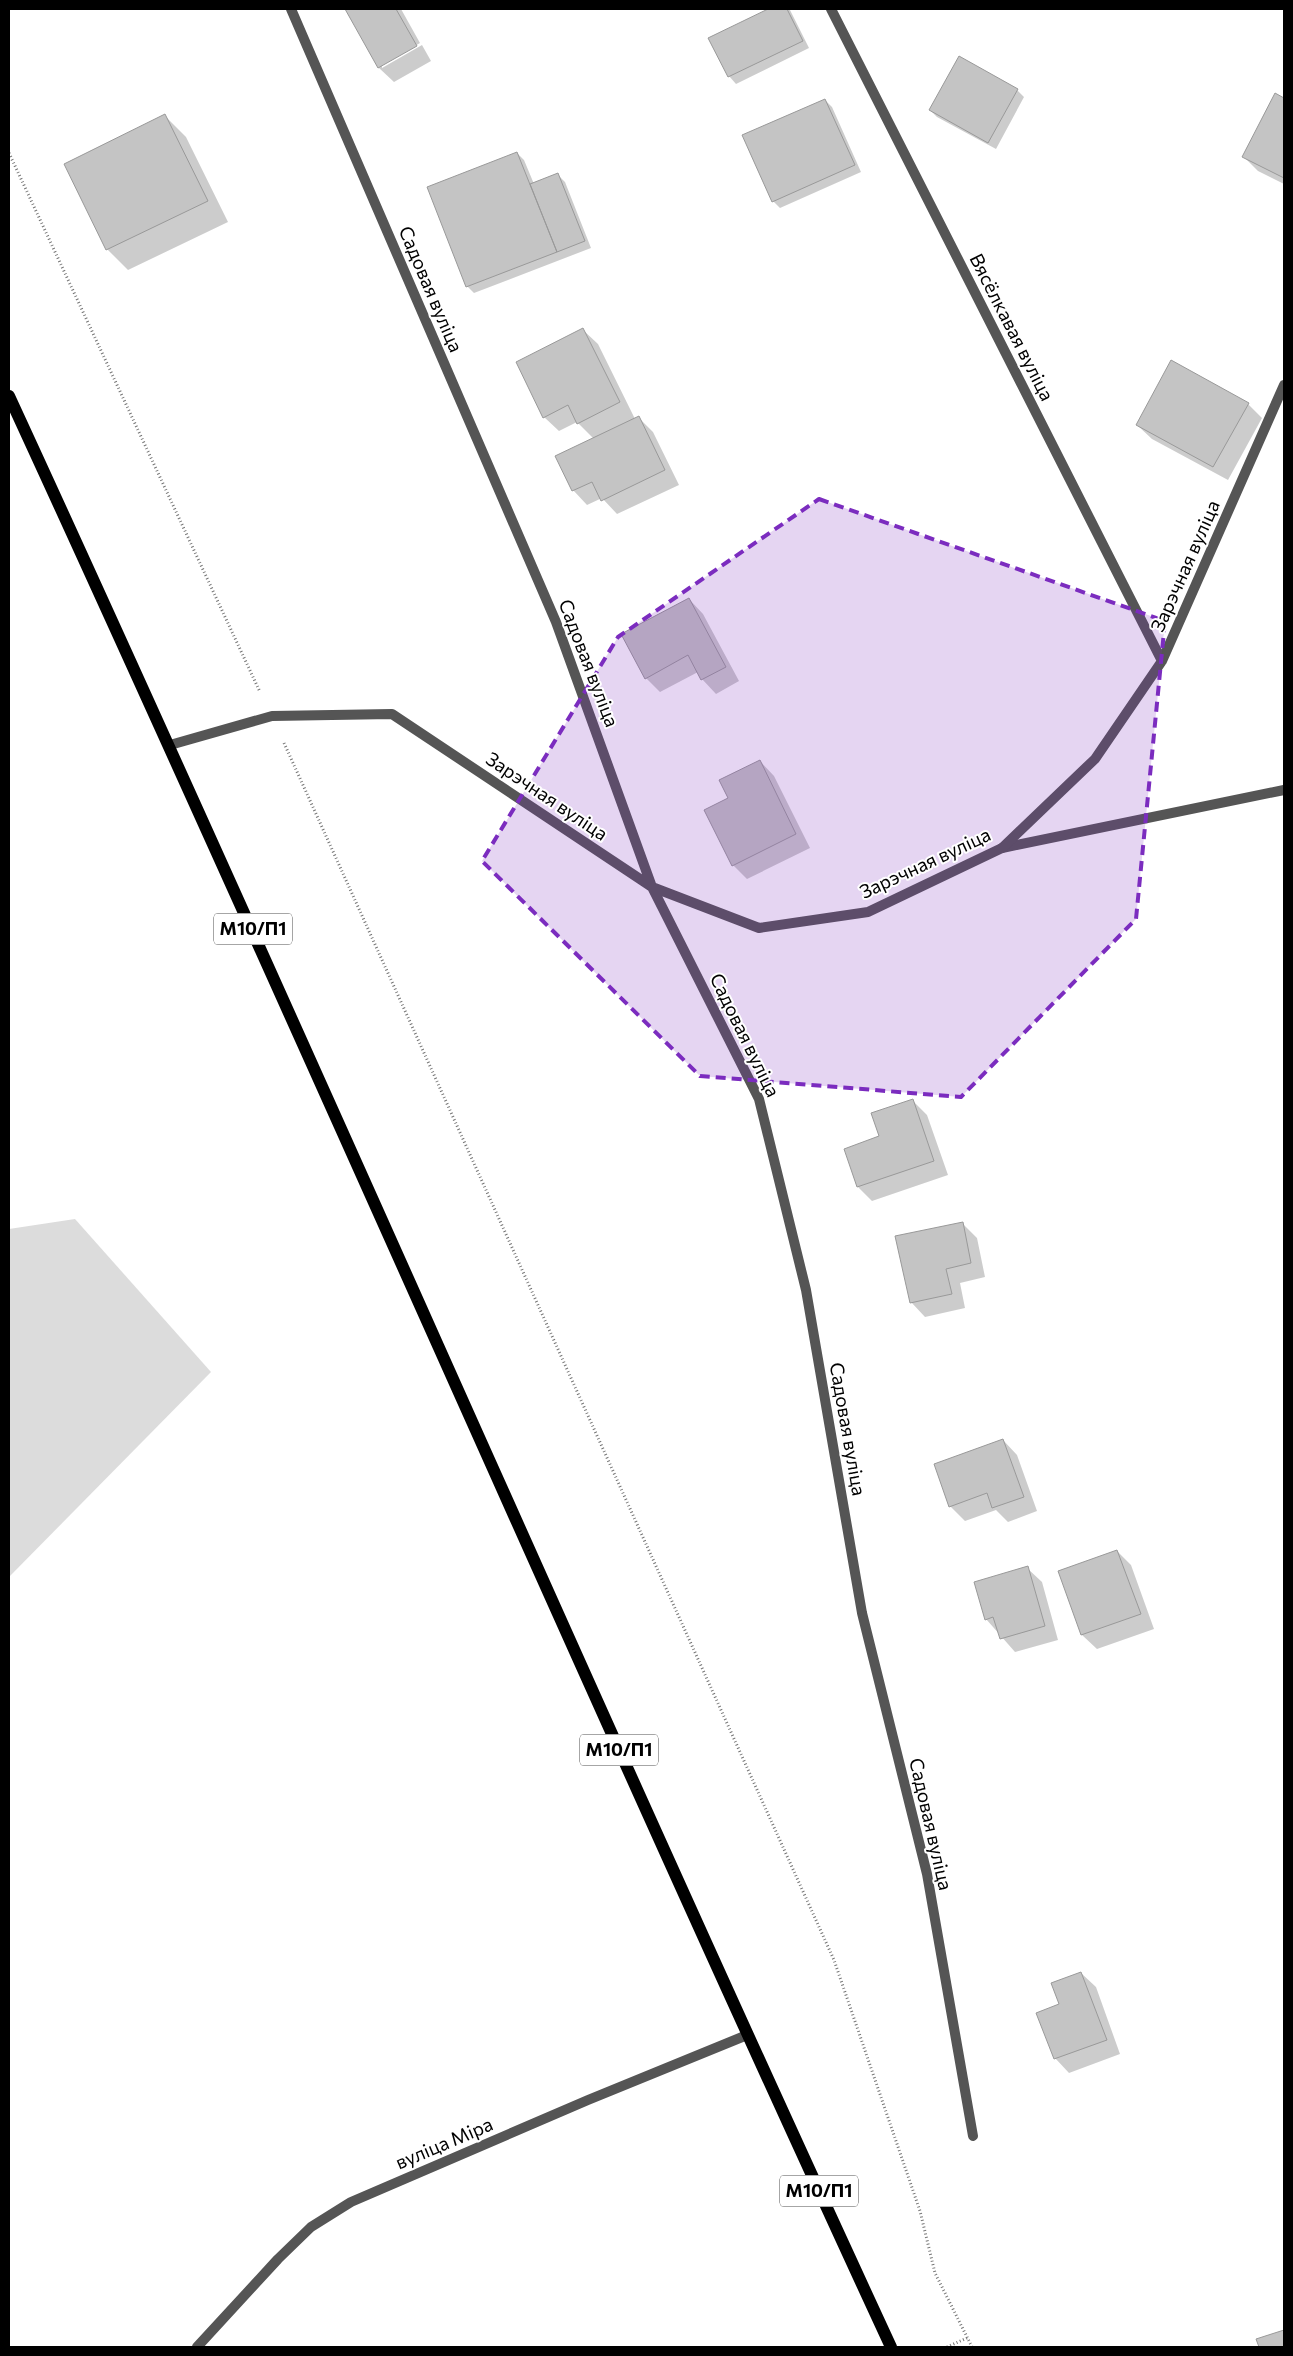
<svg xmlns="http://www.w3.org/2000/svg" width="1293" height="2356" viewBox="0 0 1293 2356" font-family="Commissioner,sans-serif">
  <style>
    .green { fill: #dcdcdc }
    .shadow { fill: #0003 }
    .building { fill: #c4c4c4; stroke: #999 }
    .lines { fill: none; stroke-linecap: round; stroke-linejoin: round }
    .path { stroke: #777; stroke-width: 3; stroke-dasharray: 1 2.5; stroke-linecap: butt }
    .lane { stroke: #555; stroke-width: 10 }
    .street { stroke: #555; stroke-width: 10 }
    .primary { stroke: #000; stroke-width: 12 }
    .marked { fill: #7b2cbf; fill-opacity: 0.2; stroke: #7b2cbf; stroke-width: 4; stroke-dasharray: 10 6; stroke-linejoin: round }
    .labels { text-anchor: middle; stroke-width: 4; stroke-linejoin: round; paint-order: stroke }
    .shield { fill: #fff; stroke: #4c4c4c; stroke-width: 1 }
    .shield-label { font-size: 18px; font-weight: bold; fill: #000 }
    .street-label { font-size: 19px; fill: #000; stroke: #fff }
  </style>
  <rect width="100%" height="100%" fill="#fff"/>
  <path class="green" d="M75,1219L211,1372L9,1577V1229Z"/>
  <path class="shadow" d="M346,9H401L420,43L382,65V68L422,45L431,61L394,82L379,68Z
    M771,9L790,10L809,48L736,84L729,76L710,38Z
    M1017,90L1024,97L996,149L937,117L930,110Z
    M1275,95L1284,99V184L1258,171L1244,157Z
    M825,100L832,107L861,172L780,208L773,201Z
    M165,116L186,137L228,222L128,270L107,249Z
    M517,153L524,160L534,184L558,175L565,182L591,248L474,293L467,286Z
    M583,330L598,344L635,419L638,417L653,432L679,485L617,514L602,498L587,505L573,490L594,439L577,422L559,431L544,417Z
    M1248,404L1262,418L1228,480L1152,439L1137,425Z
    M689,599L703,614L739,681L716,694L702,679L698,672L660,692L646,678Z
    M760,761L774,776L810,848L747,879L733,865L730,798Z
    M913,1101L927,1115L948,1175L872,1201L858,1187Z
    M962,1223L977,1238L985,1277L960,1283L965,1308L925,1317L911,1302Z
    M1003,1440L1017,1455L1037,1511L1008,1522L996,1510L965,1521L950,1506Z
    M1117,1551L1131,1565L1154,1629L1097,1649L1082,1635L1059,1571Z
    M1027,1568L1042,1582L1058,1640L1015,1652L986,1619Z
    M1081,1973L1096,1987L1120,2054L1069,2073L1055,2058L1061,2005Z"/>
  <path class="building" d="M345,9H396L417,46L378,68Z
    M768,9H787L803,41L728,77L708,38Z
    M959,56L1018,89L988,143L929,110Z
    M1275,93L1284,98V178L1242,157Z
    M825,99L855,165L772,202L742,135Z
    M165,114L208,201L106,250L64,164Z
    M517,152L557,252L466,287L427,187Z
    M558,173L585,241L557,252L530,184Z
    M583,328L620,402L577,424L568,405L543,418L516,362Z
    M1171,360L1249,403L1213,467L1136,425Z
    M639,416L665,470L601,501L592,482L572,491L555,456Z
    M689,598L726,667L701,680L688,655L645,679L621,634Z
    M760,760L796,834L732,866L704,810L728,798L719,780Z
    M913,1099L934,1161L857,1187L844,1149L879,1136L871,1113Z
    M963,1222L971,1263L946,1269L952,1294L910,1303L895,1236Z
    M1003,1439L1024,1497L992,1508L987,1493L949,1507L934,1464Z
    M1117,1550L1141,1614L1081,1635L1058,1571Z
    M1028,1566L1045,1626L1000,1639L993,1617L985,1620L974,1582Z
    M1081,1972L1107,2040L1054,2059L1036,2013L1059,2004L1051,1983Z
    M1284,2330V2347H1259L1256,2339Z"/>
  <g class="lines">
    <path class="path" d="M9,153L260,692
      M284,743L834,1960L920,2211L935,2273L972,2347
      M947,2347L967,2338"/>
    <path class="lane" d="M1002,848L1284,790"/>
    <path class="street" d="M291,9L556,622L652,887L759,1099L806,1290L862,1613L927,1874L973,2136
      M831,9L1162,661
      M170,745L272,716L392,714L652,887L759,928L868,912L1002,848L1095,759L1162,661L1284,385
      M197,2347L278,2259L311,2227L351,2202L588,2100L747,2035"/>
    <path class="primary" d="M9,396C308,1044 591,1699 891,2347"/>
  </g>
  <path class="marked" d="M819,499L1165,621L1136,919L961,1097L700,1076L482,861L618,637Z"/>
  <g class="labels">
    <g class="shield">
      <rect x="214" y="913.5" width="78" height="31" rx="4"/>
      <rect x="580" y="1734.5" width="78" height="31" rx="4"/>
      <rect x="780" y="2175.5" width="78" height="31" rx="4"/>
    </g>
    <g class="shield-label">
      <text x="253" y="935">М10/П1</text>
      <text x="619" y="1756">М10/П1</text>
      <text x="819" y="2197">М10/П1</text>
    </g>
    <g class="street-label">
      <text transform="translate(431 289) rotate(67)" y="7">Садовая вуліца</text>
      <text transform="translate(1012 327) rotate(63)" y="7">Вясёлкавая вуліца</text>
      <text transform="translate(1185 566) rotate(-66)" y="7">Зарэчная вуліца</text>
      <text transform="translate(589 663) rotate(69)" y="7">Садовая вуліца</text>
      <text transform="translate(547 796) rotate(34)" y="7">Зарэчная вуліца</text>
      <text transform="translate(925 863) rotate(-25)" y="7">Зарэчная вуліца</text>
      <text transform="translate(745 1035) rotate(64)" y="7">Садовая вуліца</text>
      <text transform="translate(848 1429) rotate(80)" y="7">Садовая вуліца</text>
      <text transform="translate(931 1824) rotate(77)" y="7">Садовая вуліца</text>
      <text transform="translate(444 2143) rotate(-23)" y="7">вуліца Міра</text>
    </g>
  </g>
  <rect width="1293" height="2356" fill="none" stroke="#000000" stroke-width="20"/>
</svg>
